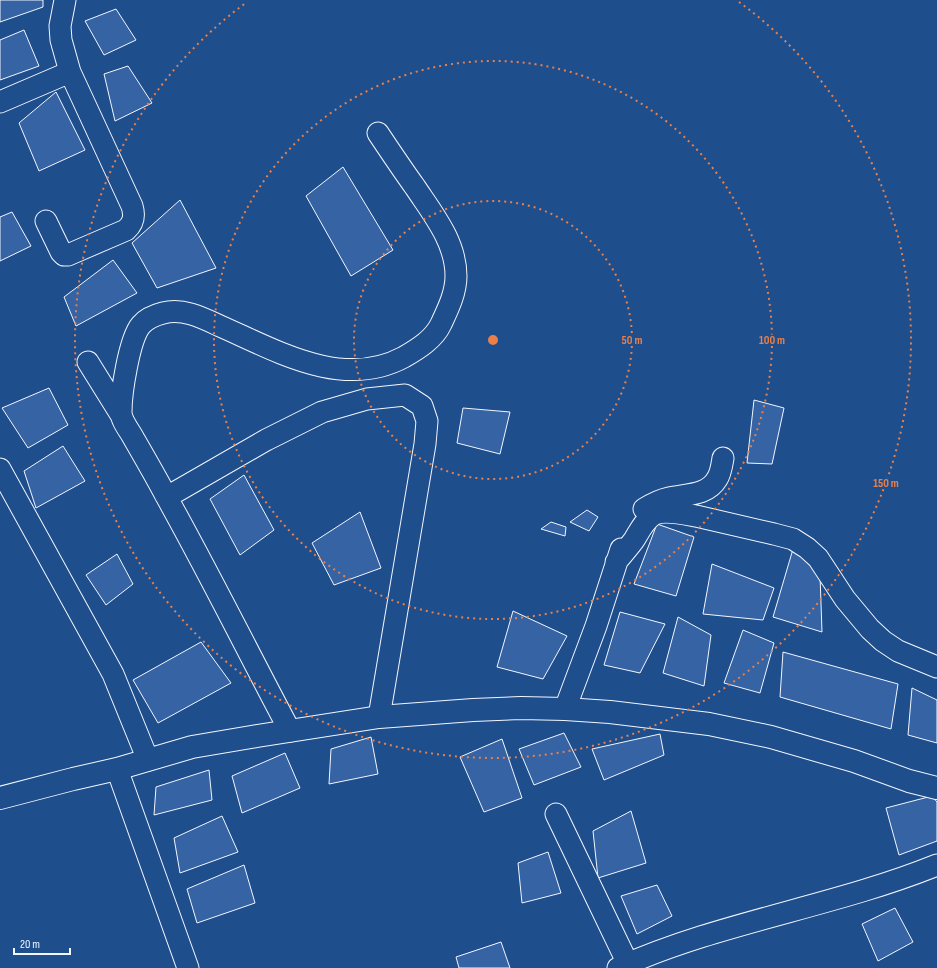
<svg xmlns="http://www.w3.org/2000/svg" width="937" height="968" viewBox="0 0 937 968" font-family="'Sofia Sans Condensed',sans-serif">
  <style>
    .building { fill: #3563a3; stroke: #f2f6ff }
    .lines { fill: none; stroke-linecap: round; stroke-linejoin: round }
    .minor-casing { stroke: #f2f6ff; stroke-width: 23 }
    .major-casing { stroke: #f2f6ff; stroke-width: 24 }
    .minor { stroke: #1f4e8c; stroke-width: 21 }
    .major { stroke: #1f4e8c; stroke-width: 22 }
    .ring { fill: none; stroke: #ea8049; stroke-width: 2; stroke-dasharray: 2 4 }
    .centre { fill: #ea8049; stroke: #1f4e8c; stroke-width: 2 }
    .ring-label { font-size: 12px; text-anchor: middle; font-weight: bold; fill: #ea8049; stroke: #1f4e8c; stroke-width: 3; stroke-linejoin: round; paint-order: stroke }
  </style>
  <rect width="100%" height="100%" fill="#1f4e8c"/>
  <path class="building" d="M0,0H43V7L0,22Z
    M116,9L136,40L104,55L85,21Z
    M24,30L39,66L0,80V40Z
    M128,66L152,103L115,121L104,74Z
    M56,92L85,150L39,171L19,123Z
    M343,167L393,250L351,276L306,196Z
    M180,200L216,268L157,288L132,243Z
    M12,212L31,246L0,261V217Z
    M113,260L137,293L76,326L64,297Z
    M49,388L68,425L28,448L2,408Z
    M754,400L784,408L772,464L747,463Z
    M463,408L510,412L500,454L457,443Z
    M63,446L85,481L36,508L24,471Z
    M244,475L274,530L240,555L210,499Z
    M587,510L598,517L589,531L570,522Z
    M360,512L381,568L334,585L312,543Z
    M551,522L566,527L565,536L541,529Z
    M657,524L694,537L676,596L634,584Z
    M793,549L820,575L822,632L773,617Z
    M117,554L133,584L106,605L86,575Z
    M712,564L774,588L763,620L703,614Z
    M513,611L567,636L543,679L497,667Z
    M620,612L665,624L640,673L604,665Z
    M678,617L711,635L704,686L663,673Z
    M743,630L774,643L760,693L724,683Z
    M201,642L231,683L158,723L133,680Z
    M783,652L898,684L891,729L780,697Z
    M912,688L937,700V743L908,735Z
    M564,733L581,767L534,785L519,749Z
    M660,734L664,755L604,780L592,749Z
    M371,737L378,774L329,784L331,749Z
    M502,739L522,798L484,812L460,757Z
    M285,753L300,788L242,813L232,776Z
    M209,770L212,800L154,815L156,787Z
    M932,796L937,802V841L899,855L886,808Z
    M631,811L646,863L598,878L593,831Z
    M222,816L238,852L180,873L174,838Z
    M548,852L561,893L522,903L518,863Z
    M244,865L255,903L197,923L187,889Z
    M657,885L672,916L637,934L621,896Z
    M895,908L913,942L878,961L862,924Z
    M501,942L510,968H459L456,957Z"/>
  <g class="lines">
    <g class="minor-casing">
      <path id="minor" d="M65,0L60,26L61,40L70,72
        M0,102L70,72L132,206C135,216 134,223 126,230L68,255H64L61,252L46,221
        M88,362L121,415
        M0,469L113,674L148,760
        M167,497L266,440L322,412L367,399L405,395L422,406L427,421L425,444L379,717
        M644,509C652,504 660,500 669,498C686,494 707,496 717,479C721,473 722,464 723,458
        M616,562C622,555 628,548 634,540C639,532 644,521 653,515C663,509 685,514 696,516L774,534L793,539L807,548L818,558L845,599L870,629L883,641L898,651L937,667
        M565,709L596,626L621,549
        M290,731C248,652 209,573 166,496C156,477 145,458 134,439C130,431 121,421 121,412C121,394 129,339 141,325C146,319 155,315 163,313C183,308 201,317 220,326C277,351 343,390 404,357C418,349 434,339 441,324C448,309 456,293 456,276C456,242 433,214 415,187C402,169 390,151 378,133
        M117,769L188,968
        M556,814L628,964
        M618,968C720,922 833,907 937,865"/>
    </g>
    <g class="major-casing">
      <path id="major" d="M0,798L73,779L117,769L192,747L257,736L379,717L473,710L521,708L565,709L610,712L709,724L771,737L854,761L909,781L937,788"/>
    </g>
    <use href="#minor" class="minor"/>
    <use href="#major" class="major"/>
  </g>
  <g class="ring">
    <circle cx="493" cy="340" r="139"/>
    <circle cx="493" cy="340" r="279"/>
    <path d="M739 2A418 418 0 1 1 247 2"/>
  </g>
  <circle cx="493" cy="340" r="6" class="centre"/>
  <g class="ring-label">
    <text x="632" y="344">50 m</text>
    <text x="772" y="344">100 m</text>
    <text x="886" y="487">150 m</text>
  </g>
  <path d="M14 948v6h56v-6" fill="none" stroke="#f2f6ff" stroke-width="2"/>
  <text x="20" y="948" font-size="12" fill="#f2f6ff" stroke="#1f4e8c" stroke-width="3" paint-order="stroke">20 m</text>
</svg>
